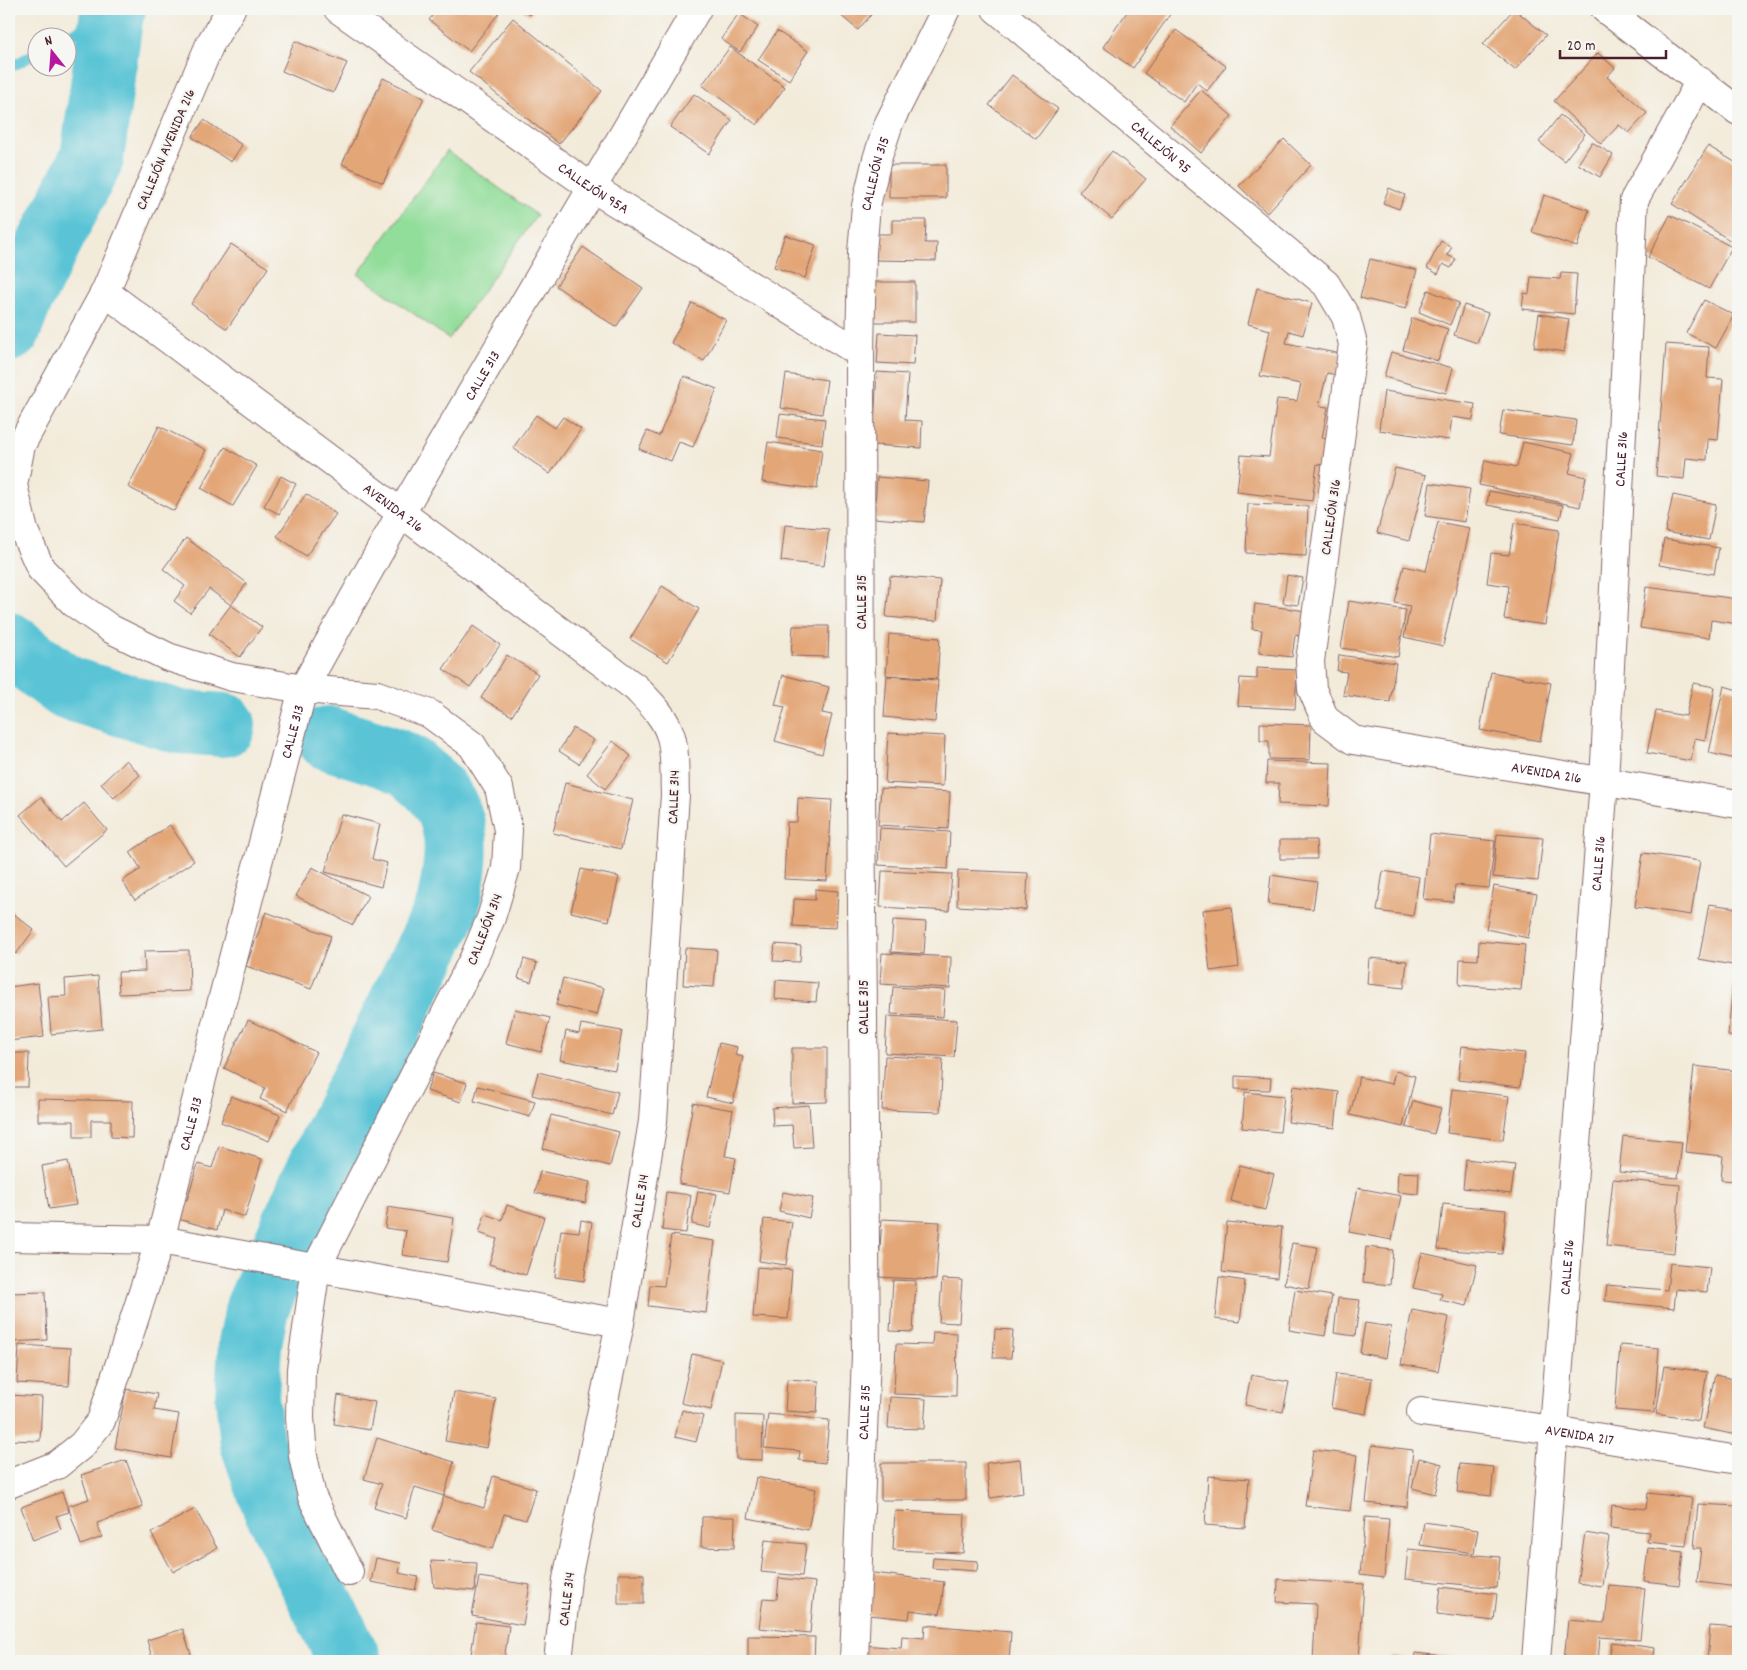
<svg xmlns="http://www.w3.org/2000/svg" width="1747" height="1670" viewBox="0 0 1747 1670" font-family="Dekko,sans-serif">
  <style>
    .green { fill: #91dd9a; stroke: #6e7e62 }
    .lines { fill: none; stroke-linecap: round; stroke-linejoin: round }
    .stream { stroke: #5ac4d6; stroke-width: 11 }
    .river { stroke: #5ac4d6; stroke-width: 64 }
    .building { fill: #e3a677 }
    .minor-casing { stroke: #856668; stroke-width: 30 }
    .minor { stroke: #fff; stroke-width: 28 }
    .labels { text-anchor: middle; stroke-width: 4.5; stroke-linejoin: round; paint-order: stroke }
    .street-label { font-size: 15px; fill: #4a1f2b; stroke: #f6f6f2 }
  </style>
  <rect width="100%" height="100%" fill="#f6f6f2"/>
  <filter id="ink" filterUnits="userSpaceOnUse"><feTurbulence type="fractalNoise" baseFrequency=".02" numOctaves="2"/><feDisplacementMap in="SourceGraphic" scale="10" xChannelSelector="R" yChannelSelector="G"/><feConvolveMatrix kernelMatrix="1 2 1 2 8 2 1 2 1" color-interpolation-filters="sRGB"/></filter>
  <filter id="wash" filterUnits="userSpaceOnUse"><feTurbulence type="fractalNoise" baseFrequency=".0096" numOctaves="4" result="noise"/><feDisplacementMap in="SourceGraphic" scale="20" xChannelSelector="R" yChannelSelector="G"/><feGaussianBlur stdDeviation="1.12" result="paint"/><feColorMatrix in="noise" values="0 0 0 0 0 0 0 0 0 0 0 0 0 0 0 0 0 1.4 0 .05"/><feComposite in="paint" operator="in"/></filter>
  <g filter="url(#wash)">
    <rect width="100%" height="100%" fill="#f3ebda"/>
    <path class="green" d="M447,151L537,215L449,339L358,274Z"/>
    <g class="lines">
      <path class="stream" d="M65,38L112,12
        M9,68L38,52"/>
      <path class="river" d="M9,330L21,299L92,158L112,12L114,9
        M9,644L67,688L180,722L224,725
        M328,738C353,747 381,753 405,764C411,766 417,773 423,778C466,813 458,860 447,909L312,1182L257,1308L250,1343L247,1397L252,1443L274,1506L350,1661"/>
    </g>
    <g id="blocks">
      <path class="building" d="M438,9H493L499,13L469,51L429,20Z
        M521,9H534L530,15Z
        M833,9H876L858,30Z
        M1129,9H1165L1171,13L1133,68L1103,47Z
        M1514,9L1546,35L1515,70L1483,44Z
        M739,13L758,27L740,52L721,39Z
        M513,18L602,91L559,144L469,72Z
        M1176,30L1226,66L1207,91L1197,83L1184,102L1144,73Z
        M777,31L808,51L789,80L758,60Z
        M295,41L347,63L333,93L282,71Z
        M730,47L785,87L757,125L702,85Z
        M1598,53L1615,68L1607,77L1647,113L1629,133L1619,125L1601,144L1554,101Z
        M1012,75L1058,109L1036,139L989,105Z
        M383,78L424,98L383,183L342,164Z
        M1201,90L1232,116L1201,153L1170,126Z
        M694,94L732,120L709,154L670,127Z
        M1560,115L1585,134L1564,161L1539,142Z
        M204,120L242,145L231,162L192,137Z
        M1284,139L1311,165L1267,213L1239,186Z
        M1592,142L1613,155L1600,177L1578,164Z
        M1708,146L1738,164V240L1736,244L1672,204Z
        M1112,151L1146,179L1112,219L1079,192Z
        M889,165H946V198H889Z
        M1389,188L1405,195L1399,209L1383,203Z
        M1544,195L1589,210L1577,247L1532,232Z
        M1670,215L1732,247L1709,289L1648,257Z
        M892,220H926L925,243H937L936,261L873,260L874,234H892Z
        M785,235L816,245L805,278L774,267Z
        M1441,241L1452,247L1447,255L1456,259L1451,268L1443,264L1438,274L1427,268Z
        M231,244L268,268L227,329L191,304Z
        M583,247L643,288L616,327L556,286Z
        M1370,259L1417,270L1406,309L1360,298Z
        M1561,273L1577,274L1574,314L1522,309L1524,293L1529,294L1531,277L1560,279Z
        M874,282H915V322H874Z
        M1257,288L1312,303L1303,335L1289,331L1286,343L1341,354L1337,375L1327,373L1319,406L1328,407L1322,438L1332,439L1328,466L1317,464L1312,501L1237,492L1241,455L1269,457L1277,399L1297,401L1301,384L1260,376L1270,330L1248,324Z
        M1428,290L1459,303L1450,325L1419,312Z
        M1704,300L1734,315L1716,348L1686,333Z
        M692,303L726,320L704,361L671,343Z
        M1464,305L1488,313L1477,343L1454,335Z
        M1539,314L1569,319L1564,352L1534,347Z
        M1412,318L1448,329L1438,361L1403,350Z
        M879,333L915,335L913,365L877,363Z
        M1666,344L1709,347L1707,378L1723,379L1718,440L1708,439L1707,460L1686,458L1684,479L1656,476Z
        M1391,352L1453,368L1446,393L1384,377Z
        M877,372L908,374L905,420L922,421L921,448L873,445Z
        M786,374L827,380L822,414L781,408Z
        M684,376L717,389L693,447L679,442L671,461L639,449L647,431L659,436Z
        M1384,391L1475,404L1473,420L1452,417L1449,440L1379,430Z
        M1503,410L1576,420L1573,445L1499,435Z
        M780,414L825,419L822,444L777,438Z
        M536,415L555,428L563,417L581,429L550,474L513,448Z
        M159,426L206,450L174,511L128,487Z
        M768,442L822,450L817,489L762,482Z
        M1523,442L1574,453L1569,473L1586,477L1580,507L1479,485L1485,460L1517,467Z
        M225,447L257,466L233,506L201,488Z
        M1395,468L1426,475L1409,541L1377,533Z
        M281,476L296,484L279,514L264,506Z
        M877,477L928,481L924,522L874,518Z
        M1430,483L1470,489L1465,522L1425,516Z
        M1489,491L1563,505L1560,519L1487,505Z
        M306,494L336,514L306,556L277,536Z
        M1673,495L1716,504L1709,540L1665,532Z
        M1248,504L1308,506L1306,556L1246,553Z
        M1438,522L1470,528L1443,646L1404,637L1410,606L1395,603L1404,566L1426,571Z
        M1514,523L1559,530L1545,625L1504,619L1509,586L1487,583L1491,553L1509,555Z
        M785,525L829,529L824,566L781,561Z
        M186,538L247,583L231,605L209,589L190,613L174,601L185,586L163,569Z
        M1664,539L1719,548L1714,574L1659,565Z
        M1287,575L1303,578L1298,605L1283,603Z
        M890,576L940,580L937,621L886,617Z
        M662,586L699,609L668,662L630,639Z
        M1646,587L1738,599V624L1711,620L1709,638L1640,628Z
        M1349,601L1406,610L1398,657L1341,648Z
        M1255,604L1307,611L1303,637L1295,635L1292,657L1259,653L1262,630L1252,629Z
        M231,605L262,627L240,657L209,634Z
        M473,626L500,645L470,687L443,669Z
        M793,626H829L828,657L791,656Z
        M889,634L940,638L937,679L886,675Z
        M507,655L538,674L512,716L481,698Z
        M1339,655L1396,663L1390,702L1343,695L1347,672L1337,671Z
        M1257,668L1297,670L1295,709L1238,706L1240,678L1257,679Z
        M1491,672L1551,683L1540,741L1480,730Z
        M783,675L829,687L822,713L832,715L822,754L775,741L785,707L775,705Z
        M887,676L938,680L935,722L884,717Z
        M1693,683L1715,687L1705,740L1695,738L1691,761L1647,753L1656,711L1686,716Z
        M1724,686L1738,690V749L1736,759L1709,753Z
        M1260,723L1311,725L1310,760L1269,759V741H1260Z
        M573,728L594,740L579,764L559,751Z
        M888,733L945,736L943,786L885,783Z
        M613,741L631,756L605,789L587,774Z
        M126,760L140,775L114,798L101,784Z
        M1267,761L1331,763L1329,806L1278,804L1279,783H1266Z
        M565,783L633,800L621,849L553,833Z
        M881,788L950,792L948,829L878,825Z
        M41,797L62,822L84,803L107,830L64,866L20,815Z
        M798,798L832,800L827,881L784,879L787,822H797Z
        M341,814L380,824L372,859L387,863L381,887L325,872Z
        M170,825L194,861L135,900L122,881L141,869L130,852Z
        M880,828L950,832L948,869L878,865Z
        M1430,834L1495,841L1489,888L1455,885L1453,902L1423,899Z
        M1497,834L1543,838L1538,881L1493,877Z
        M1280,840H1316L1317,859H1280Z
        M1643,853L1700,861L1691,915L1635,907Z
        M312,867L368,896L353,925L296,896Z
        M581,869L619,877L609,921L571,912Z
        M958,870L1028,873L1026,910L957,906Z
        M882,871L952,874L949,911L880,907Z
        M1383,871L1419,877L1413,916L1377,911Z
        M1271,875L1317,882L1313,909L1268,904Z
        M1494,886L1537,894L1528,938L1486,929Z
        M815,889L838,891L836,928L793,926L794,899L815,900Z
        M1709,904L1738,908V966L1699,959Z
        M1232,907L1239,967L1210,971L1203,910Z
        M9,910L34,930L16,954L9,949Z
        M266,912L331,936L311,989L246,966Z
        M893,920L926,922L924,954L891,952Z
        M1479,941L1525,945L1521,990L1459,985L1460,959L1478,960Z
        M775,944L801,946L800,962L773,961Z
        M685,948L717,950L714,987L683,985Z
        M189,950L190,991L119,994L118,972L145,971L144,951Z
        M882,953L951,957L950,988L880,984Z
        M1369,958L1407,961L1404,988L1367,984Z
        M524,959L537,963L531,982L518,978Z
        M1734,970L1738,971V1037L1728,1036Z
        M98,976L102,1029L51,1034L48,997L66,996L65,979Z
        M563,978L604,988L597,1015L556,1005Z
        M776,980L818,983L816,1002L775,999Z
        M38,983L44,1037L9,1041V987Z
        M893,987L945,990L943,1017L891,1014Z
        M515,1009L550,1018L541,1052L506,1043Z
        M887,1016L957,1020L954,1057L885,1053Z
        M248,1020L316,1052L287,1111L260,1099L265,1088L224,1068Z
        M581,1024L622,1031L615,1070L560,1060L566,1031L579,1034Z
        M719,1043L737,1047L735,1055L743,1057L733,1103L706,1097Z
        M1462,1046L1525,1053L1520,1087L1458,1080Z
        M792,1048H827V1102L792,1103Z
        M9,1053H29L28,1087H9Z
        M885,1056L943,1059L940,1112L882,1110Z
        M1694,1066L1738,1071V1181L1721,1180L1723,1156L1685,1152Z
        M1395,1071L1415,1076L1403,1127L1350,1115L1359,1077L1392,1084Z
        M538,1072L618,1092L612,1115L532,1095Z
        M433,1073L467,1083L461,1102L427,1091Z
        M1235,1076L1271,1078L1270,1090L1235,1089Z
        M478,1086L535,1101L530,1117L474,1101Z
        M1293,1086L1339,1092L1335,1128L1288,1122Z
        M1452,1089L1509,1096L1503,1140L1447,1133Z
        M1245,1092L1284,1096L1280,1132L1242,1128Z
        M231,1096L280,1115L269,1141L221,1122Z
        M38,1099L133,1101L132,1138L111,1137V1120H91V1137H74V1121H38Z
        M1413,1101L1441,1108L1434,1134L1406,1127Z
        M693,1103L733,1110L725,1156L736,1158L730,1192L679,1184Z
        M809,1105L812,1147L794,1148L792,1125L773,1126L772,1108Z
        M551,1115L619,1132L610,1166L543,1149Z
        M1623,1136L1682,1142L1678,1178L1619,1172Z
        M219,1146L262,1159L245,1217L222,1210L217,1230L171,1217L176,1197L187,1200L198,1164L212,1168Z
        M1466,1159L1515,1165L1511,1194L1463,1188Z
        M68,1161L76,1205L49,1209L42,1166Z
        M1240,1165L1274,1174L1265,1210L1231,1201Z
        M540,1171L590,1182L585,1203L535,1193Z
        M1398,1172L1419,1173L1418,1194L1397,1192Z
        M1613,1179L1680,1185L1674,1253L1606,1246Z
        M1358,1188L1401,1196L1392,1240L1349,1232Z
        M698,1191L717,1194L710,1228L692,1224Z
        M666,1192L691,1195L686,1233L662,1230Z
        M783,1192L813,1198L809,1218L779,1211Z
        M1443,1204L1506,1210L1502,1254L1438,1249Z
        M507,1205L544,1217L526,1275L489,1264L497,1239L479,1233L485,1214L502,1220Z
        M388,1207L454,1218L447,1262L402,1255L406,1231L385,1228Z
        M764,1219L792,1222L786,1265L759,1261Z
        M882,1219L940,1222L936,1280L878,1277Z
        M581,1220L592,1222L584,1281L555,1277L561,1230L579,1232Z
        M1227,1222L1282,1227L1277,1278L1222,1272Z
        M671,1235L715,1241L706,1313L648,1306L650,1285L664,1286Z
        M1292,1243L1317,1247L1309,1289L1284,1284Z
        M1366,1247L1393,1250L1390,1285L1363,1282Z
        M1422,1253L1477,1265L1467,1306L1440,1300L1442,1294L1413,1288Z
        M1670,1263L1710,1267L1707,1292L1676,1289L1674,1308L1605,1301L1607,1285L1667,1290Z
        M757,1267L792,1270L788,1319L753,1317Z
        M1219,1277L1245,1281L1240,1322L1215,1319Z
        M942,1279L962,1280L959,1323L939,1322Z
        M893,1280L916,1281L913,1332L890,1331Z
        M1295,1290L1332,1296L1325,1336L1289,1330Z
        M45,1292L47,1340L9,1342V1293Z
        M1338,1298L1360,1300L1355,1336L1334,1333Z
        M1412,1310L1449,1317L1438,1371L1401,1364Z
        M1365,1323L1391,1327L1386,1358L1360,1353Z
        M995,1329L1013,1330L1011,1358H993Z
        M933,1332L957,1333L956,1396L894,1394L896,1344L932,1345Z
        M19,1345L71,1348L69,1386L17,1383Z
        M1620,1345L1659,1348L1654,1413L1615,1410Z
        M692,1354L722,1360L711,1410L681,1403Z
        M1664,1366L1707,1372L1699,1421L1656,1414Z
        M1336,1374L1372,1378L1366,1414L1331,1408Z
        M1251,1375L1289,1382L1283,1412L1245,1405Z
        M1715,1375L1738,1380V1427L1736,1435L1703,1428Z
        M787,1379L819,1381L817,1413L785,1411Z
        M126,1389L157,1394L154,1410L179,1414L171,1458L115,1448Z
        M454,1392L496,1399L487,1448L445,1441Z
        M9,1395L42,1397L40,1441L9,1440Z
        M338,1395L375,1402L370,1430L334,1424Z
        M890,1397L926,1399L924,1429L888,1428Z
        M682,1410L703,1416L696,1442L675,1437Z
        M768,1414L829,1420L825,1463L799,1460L800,1451L764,1448Z
        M736,1415L763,1416L762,1460L736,1459Z
        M377,1438L454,1462L444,1496L415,1487L406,1518L374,1508L382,1484L364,1479Z
        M1372,1445L1413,1450L1407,1507L1366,1503Z
        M1313,1450L1357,1455L1350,1511L1305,1506Z
        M1419,1458L1442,1464L1435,1494L1412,1488Z
        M1020,1459L1023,1493L990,1498L986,1463Z
        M126,1460L143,1507L97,1523L102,1537L81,1545L68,1506L89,1499L81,1475Z
        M881,1463H966V1500H881Z
        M1460,1464L1494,1467L1491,1496L1457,1492Z
        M493,1476L536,1489L526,1520L504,1514L493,1549L432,1530L444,1496L484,1508Z
        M1208,1476L1249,1479L1245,1528L1205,1525Z
        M756,1477L816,1489L808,1530L748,1518Z
        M62,1492L69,1512L56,1516L61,1529L33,1540L21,1507Z
        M1648,1493L1692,1498L1686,1546L1647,1542L1649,1532L1610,1528L1612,1505L1646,1509Z
        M1698,1504L1738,1506V1587L1697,1582L1701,1548H1694Z
        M195,1509L217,1548L173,1572L151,1533Z
        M895,1511L965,1514L963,1553L893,1550Z
        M702,1517H735L734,1548L701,1547Z
        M1365,1517L1389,1519L1384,1578L1360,1575Z
        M1424,1522L1478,1530L1474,1553L1420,1545Z
        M1585,1533L1609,1537L1602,1586L1577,1583Z
        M765,1540L806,1544L802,1576L761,1572Z
        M1648,1548L1683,1552L1679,1585L1644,1581Z
        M1408,1549L1500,1557L1497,1588L1405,1579Z
        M376,1558L401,1563L399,1573L418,1577L415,1590L371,1582Z
        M933,1558L978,1561L977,1571L932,1568Z
        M431,1561L477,1563L475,1591L434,1587Z
        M866,1572L944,1582L940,1614L910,1610L909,1619L860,1614Z
        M618,1574H644V1604H618Z
        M479,1577L530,1585L523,1625L472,1616Z
        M779,1578L815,1582L810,1633L759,1628L763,1598L777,1599Z
        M1278,1579L1364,1584L1359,1661H1313L1316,1604L1277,1602Z
        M1609,1585L1645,1588L1640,1640L1600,1637L1598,1661H1564L1568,1620L1605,1623Z
        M1441,1587L1497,1594L1494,1621L1437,1614Z
        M476,1622L509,1626L504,1661H470Z
        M925,1625L1011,1632L1009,1661H861L863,1645L901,1648L902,1636L924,1638Z
        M1710,1626L1738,1628V1661H1707Z
        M183,1629L193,1661H153L147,1640Z
        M748,1636L815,1637L814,1661H748Z
        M1612,1642L1655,1648L1653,1661H1609Z
        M1415,1653L1471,1659L1470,1661H1414Z
        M1392,1657L1406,1658V1661H1392Z"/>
    </g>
  </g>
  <g filter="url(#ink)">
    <use href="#blocks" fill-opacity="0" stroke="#856668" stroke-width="1"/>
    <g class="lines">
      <g class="minor-casing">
        <g id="minor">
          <path d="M231,9L210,44L105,292L21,445L13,485L24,531L41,569L74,603L111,629L168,657L232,677L303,689L377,695L430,714L472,745L499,788L508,830L506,868L491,918L474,958L316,1268L301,1369L300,1418L303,1456L312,1497L349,1572"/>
          <path id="s1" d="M338,9L591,187L860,353"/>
          <path id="s2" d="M996,9L1326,284L1346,317L1353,344L1310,661L1312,689L1325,719L1353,740L1738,804"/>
          <path d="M1605,9L1738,111"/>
          <path id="s3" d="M105,292L636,688C649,702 664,715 670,734C676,749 674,779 675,795L653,1121L620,1323L567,1579L558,1661"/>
          <path d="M9,1237L160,1240L620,1323"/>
          <path id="s4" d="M1421,1412L1553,1430L1738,1460"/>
          <path id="s5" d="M9,1484L57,1465L82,1445L101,1421L160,1240L303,689L401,513L697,9"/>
          <path id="s6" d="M854,1661L866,1355L861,793L860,353L862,252L866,206L877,159L889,123L946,9"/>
          <path id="s7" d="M1536,1661L1604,782L1634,200L1700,81"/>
        </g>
      </g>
      <use href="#minor" class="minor"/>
    </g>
  </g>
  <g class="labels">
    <g class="street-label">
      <text dy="5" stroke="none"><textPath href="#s2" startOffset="215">CALLEJÓN 95</textPath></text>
      <text transform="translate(165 149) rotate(-67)" y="5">CALLEJÓN AVENIDA 216</text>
      <text dy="5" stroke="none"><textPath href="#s6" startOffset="1489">CALLEJÓN 315</textPath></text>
      <text dy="5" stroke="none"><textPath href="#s1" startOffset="312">CALLEJÓN 95A</textPath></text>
      <text dy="5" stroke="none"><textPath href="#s5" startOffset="1235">CALLE 313</textPath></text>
      <text dy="5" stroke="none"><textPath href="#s7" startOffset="1205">CALLE 316</textPath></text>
      <text dy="5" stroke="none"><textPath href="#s3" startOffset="360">AVENIDA 216</textPath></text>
      <text transform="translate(1330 517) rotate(-82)" y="5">CALLEJÓN 316</text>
      <text transform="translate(861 602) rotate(-90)" y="5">CALLE 315</text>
      <text dy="5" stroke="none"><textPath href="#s5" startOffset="830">CALLE 313</textPath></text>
      <text dy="5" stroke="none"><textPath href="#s2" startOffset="1108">AVENIDA 216</textPath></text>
      <text transform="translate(673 797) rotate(-88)" y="5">CALLE 314</text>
      <text dy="5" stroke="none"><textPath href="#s7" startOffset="800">CALLE 316</textPath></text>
      <text transform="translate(484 929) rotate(-69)" y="5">CALLEJÓN 314</text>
      <text transform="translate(863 1007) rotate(-90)" y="5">CALLE 315</text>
      <text dy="5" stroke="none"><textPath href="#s5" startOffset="425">CALLE 313</textPath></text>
      <text transform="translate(639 1201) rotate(-81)" y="5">CALLE 314</text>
      <text dy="5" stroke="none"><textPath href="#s7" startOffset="395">CALLE 316</textPath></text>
      <text dy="5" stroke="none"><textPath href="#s6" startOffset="249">CALLE 315</textPath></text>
      <text dy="5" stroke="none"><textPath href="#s4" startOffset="160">AVENIDA 217</textPath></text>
      <text transform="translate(566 1599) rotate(-83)" y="5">CALLE 314</text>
    </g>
  </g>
  <rect width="1747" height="1670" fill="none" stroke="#f6f6f2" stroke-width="30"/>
  <g transform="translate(52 52) rotate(343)"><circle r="24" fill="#f6f6f2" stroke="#b1a0a2"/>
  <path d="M0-4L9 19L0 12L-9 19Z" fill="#b5179e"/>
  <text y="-8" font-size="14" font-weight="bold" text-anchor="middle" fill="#4a1f2b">N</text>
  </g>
  <path d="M1560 50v8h106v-8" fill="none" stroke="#4a1f2b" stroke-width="2.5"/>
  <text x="1567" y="50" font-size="15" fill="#4a1f2b" stroke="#f6f6f2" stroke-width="4" paint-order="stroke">20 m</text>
</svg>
